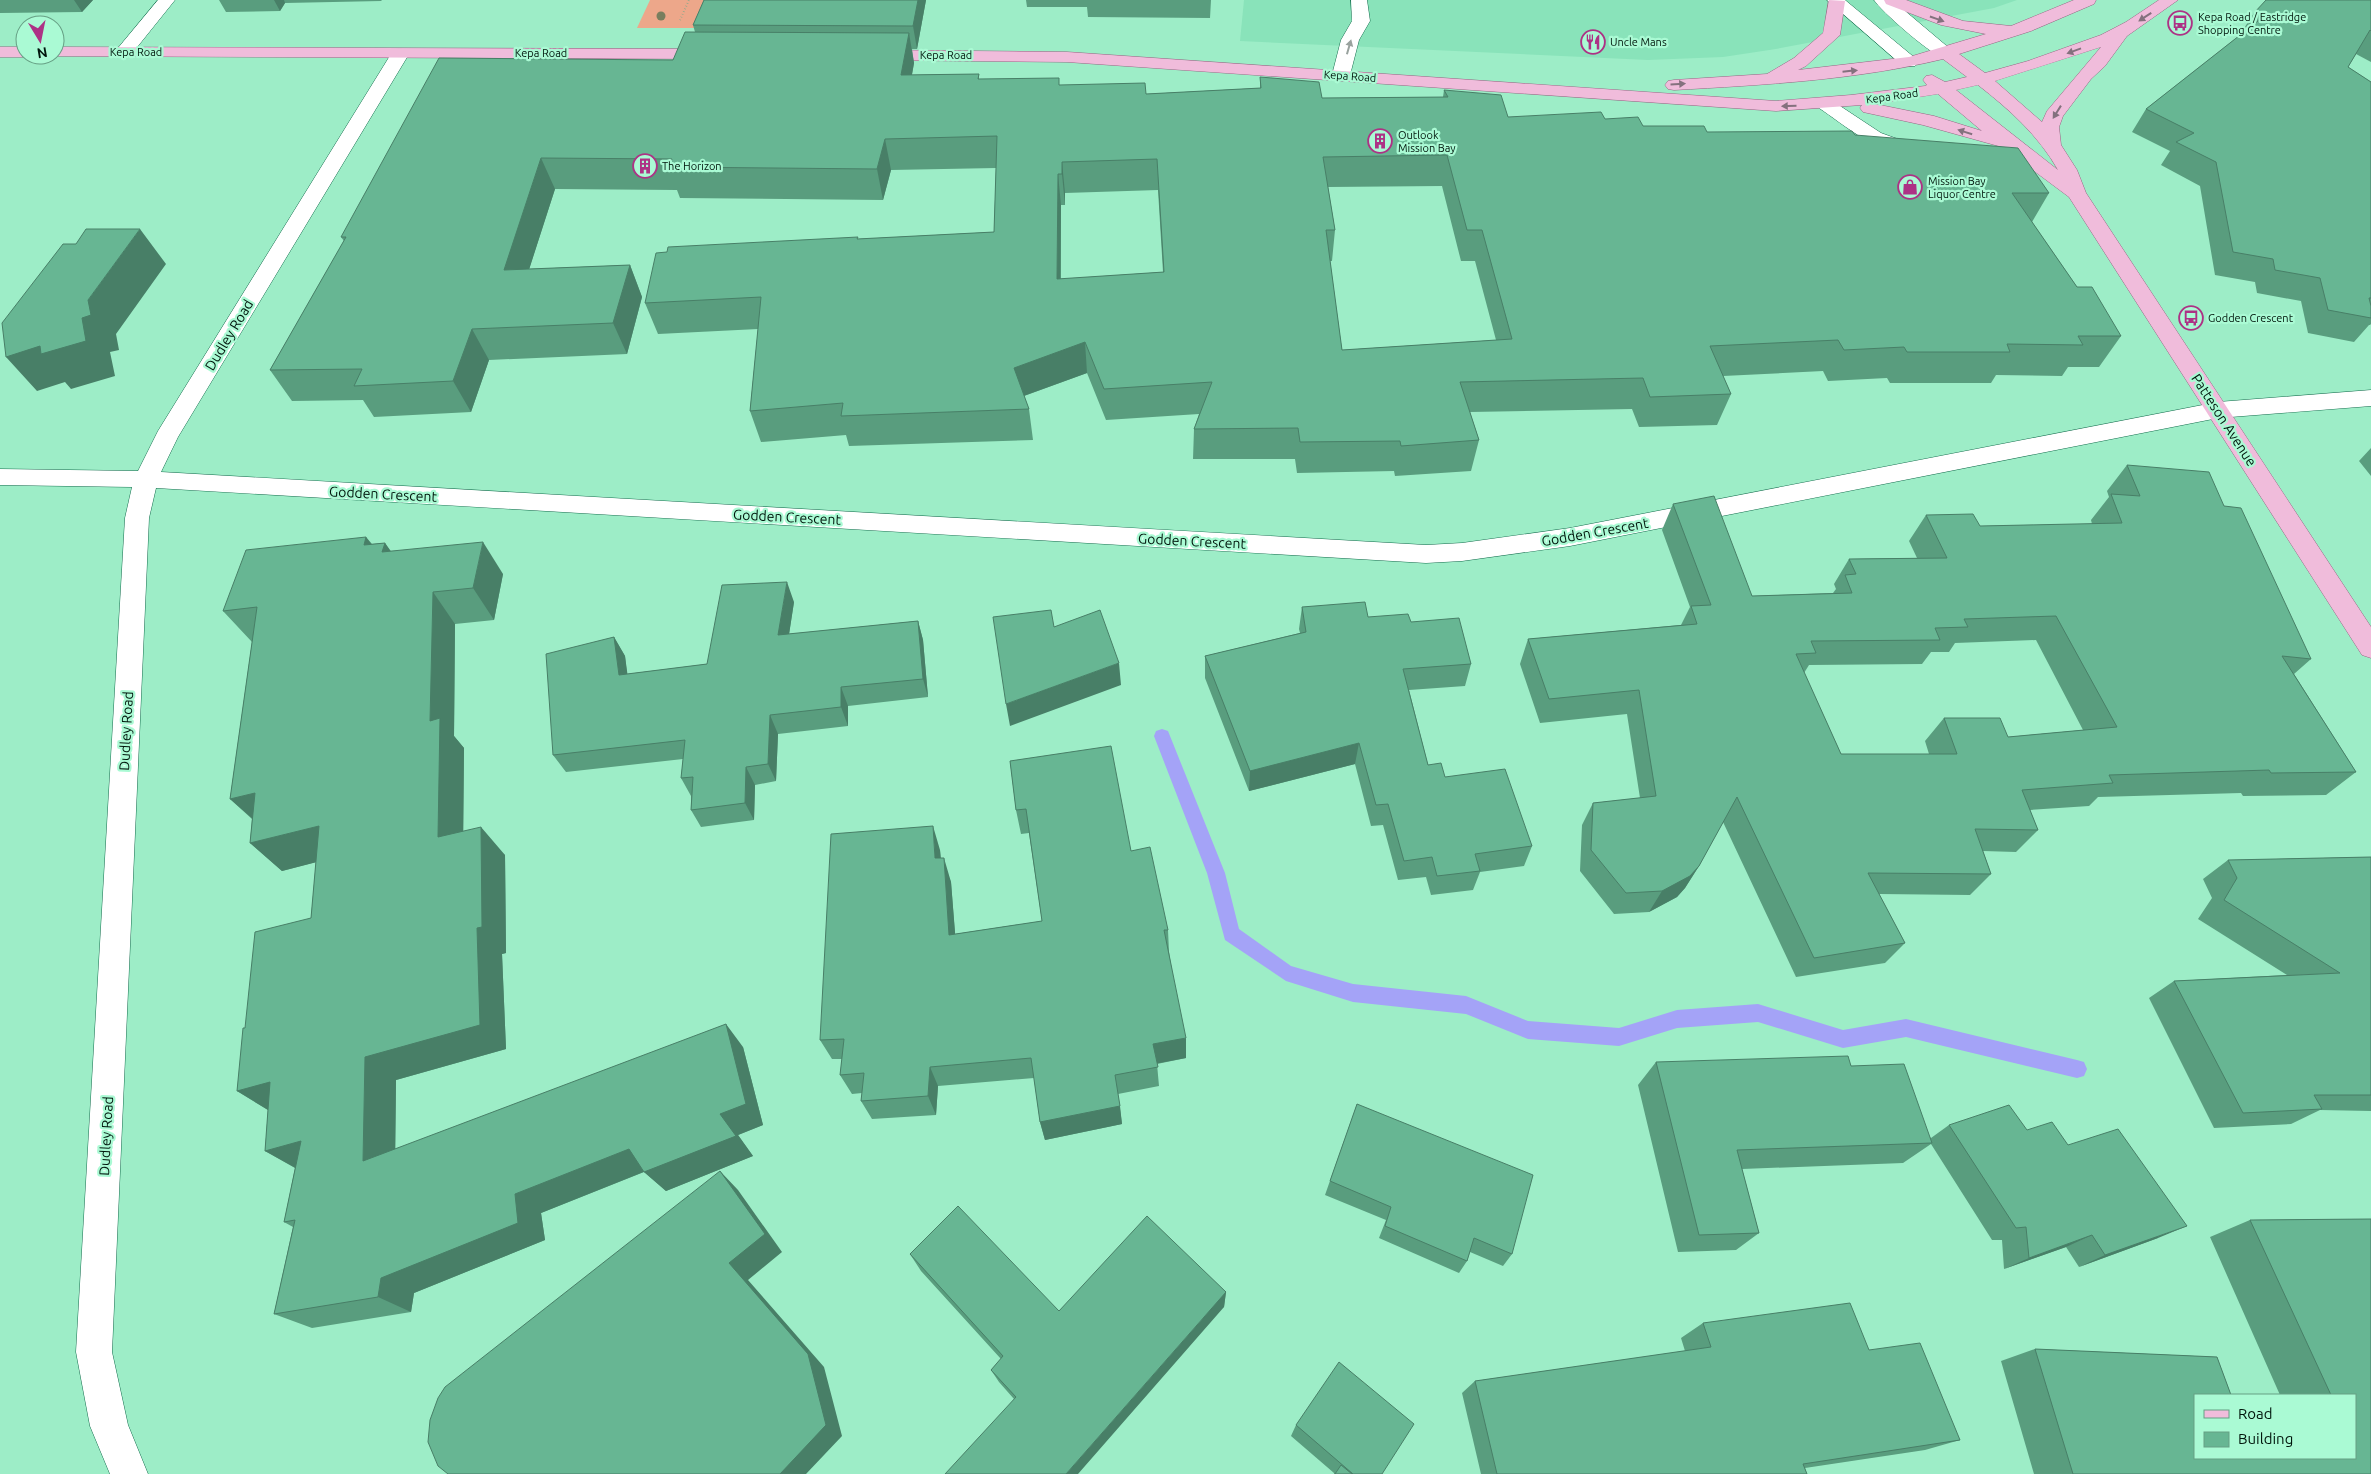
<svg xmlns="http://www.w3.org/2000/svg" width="2371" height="1474" viewBox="0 0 2371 1474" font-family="Ubuntu,sans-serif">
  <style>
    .built { fill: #89e3ba }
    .green { fill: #eda78a }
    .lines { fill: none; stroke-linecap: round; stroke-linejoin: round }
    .stream { fill: #a4a3f7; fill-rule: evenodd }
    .minor-casing { stroke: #146c4d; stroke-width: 1 }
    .major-casing { stroke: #966583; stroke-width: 1 }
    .path { stroke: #6ca98c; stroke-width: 2; stroke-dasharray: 0.5 2.5; stroke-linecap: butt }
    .minor { fill: #fff; fill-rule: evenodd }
    .major { fill: #f0bcdb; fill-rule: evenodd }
    .tree { fill: #797e5e }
    .wall { fill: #599d7e; fill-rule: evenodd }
    .shaded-wall { fill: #487f67 }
    .building { fill: #67b693; stroke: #487f67; fill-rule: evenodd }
    .oneway { fill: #84717e }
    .oneway2 { fill: #99a29e }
    .labels { text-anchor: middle; stroke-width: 4.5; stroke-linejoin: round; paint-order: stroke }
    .far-poi-label { font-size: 11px; fill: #00160c; stroke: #aafad4; text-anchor: start }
    .far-street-label { font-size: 11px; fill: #00160c; stroke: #aafad4 }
    .street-label { font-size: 14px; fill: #00160c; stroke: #aafad4 }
  </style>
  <rect width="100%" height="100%" fill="#9dedc7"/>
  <path class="built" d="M1244,0H2017L1994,8L1776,49L1723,57L1648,60L1240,41Z"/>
  <path class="green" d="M650,0H705L694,28H637Z"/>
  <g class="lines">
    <path class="stream" d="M1162,729L1168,731L1170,736L1225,873L1239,929L1291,966L1353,984L1466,996L1528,1021L1619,1028L1677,1010L1758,1004L1843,1030L1906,1019L2077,1060L2084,1062L2087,1069L2084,1076L2077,1078L1906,1037L1843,1048L1758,1022L1677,1028L1619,1046L1528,1039L1466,1014L1353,1002L1286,981L1225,940L1207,873L1154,736L1156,731Z"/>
    <g class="minor-casing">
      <path id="minor" d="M158,0H175L130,56H118L115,52L118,48Z
        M1351,0H1367L1370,21L1359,40L1350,75L1347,79H1335L1332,75L1341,40L1352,21Z
        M1827,0H1845L1915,58L1918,62L1915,66H1903Z
        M1874,0H1892L1955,53L1952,57C1948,58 1945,59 1941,57C1927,51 1882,12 1874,0Z
        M400,49L406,50L409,54L178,437L161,472L1426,545L1462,543L1570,528L2218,402L2371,390V406L2218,418L1570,546L1462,561L1426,563L156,488L149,518L112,1352L128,1425L148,1474H110L90,1426L76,1352L125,518L132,487L0,485V469L138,471L158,431L391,54L394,50Z
        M1825,99L1831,100L1881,133L1914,145L1916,149L1914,153C1884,160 1842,123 1819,108L1816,104L1819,100Z"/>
    </g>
    <g class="major-casing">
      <path id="major" d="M1829,0L1845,1L1840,35L1806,66L1798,70L1909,57L1986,34L1941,25L1886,4L1884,0H1906L1963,21L2011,26L2074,0H2096L2094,4L2031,31L1959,54L1985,73L2028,61L2101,35L2126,22L2159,0H2178L2127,36L2105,66L2091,79L2063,116L2059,127L2061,145L2077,170L2086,193L2371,627V658L2362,655L2069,197L2002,147L1923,125L1863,112L1860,108L1862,105L1776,111L1067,62L876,60L870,59L867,55L870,51L876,50L1067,52L1776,101L1851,95L1925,86L1927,85L1923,80L1926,76L1932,75L1945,82L1967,77L1943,59C1856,80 1763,85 1674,90L1668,89L1665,85L1668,81L1674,80L1767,74L1794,58L1823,33ZM2101,47L2047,111L2042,122L1995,81ZM1978,85C2010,110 2038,135 2058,170L1956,90ZM1938,94L1982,131L1934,116L1875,104Z
        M0,47H25V55H32L25,57H0Z
        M55,47L713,49L719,50L722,54L719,58L713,59L49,56L55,55Z"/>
    </g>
    <path class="path" d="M680,20L689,0"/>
    <use href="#minor" class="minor"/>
    <use href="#major" class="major"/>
  </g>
  <circle class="tree" cx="661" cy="16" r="4.5"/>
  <path class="wall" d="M0,0H93L82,12L0,13Z
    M219,0H382L381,1L285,3L280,11L226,12Z
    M704,0H926L917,49H912L914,63L912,75L979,74V79L1059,85L1146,94L1260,88V77L1322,98L1443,97L1444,90L1508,117L1605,119L1643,126L1707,132L1855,135L2049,193L2032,222L2077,287L2121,336L2099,367H2068L2062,376L1996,375L1991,383H1890L1887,378L1828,381L1823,371L1723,376L1731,394L1717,425L1639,427L1632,409L1470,412L1479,440L1471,471L1395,476L1394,471L1297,473L1295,459H1193L1194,429L1199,414L1106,420L1087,373L1024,396L1029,409L1033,440L849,446L846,435L761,442L750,411L758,329L658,334L645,303L858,239L994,232L996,168L891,170L883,200L680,198L677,190L555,189L529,269L630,265L642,297L627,354L489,360L471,412L374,417L363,400L292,401L270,370L344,241L341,237L673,60L695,32L693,25ZM1442,186L1461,261H1475L1496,340L1342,350L1330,261H1332L1335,230L1328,187ZM1158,190L1163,272L1061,279V205H1065V193Z
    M1026,0H1211L1210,18L1088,17L1087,7H1027Z
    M2371,0V62L2356,54L2348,67L2371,82V324L2370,325H2369L2354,342L2308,333L2301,301L2257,293L2255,282L2215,275L2200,186L2161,165L2170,151L2132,132L2146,109L2239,36L2254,13Z
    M2371,448V476L2359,461Z
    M2127,465L2224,506L2311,659L2294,674L2356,772L2326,795L2243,796L2241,793L2098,797L2089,806L2030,810L2038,830L2016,852L1983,851L1991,874L1970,895L1879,894L1905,943L1885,963L1796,977L1723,822L1699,866L1685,888L1677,897L1649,912L1614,914L1580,871L1582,825L1593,803L1640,798L1627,714L1540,723L1520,664L1528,639L1681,625L1690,607L1662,530L1673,504L1752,596L1833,593L1836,589L1834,584L1849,559L1917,558L1909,541L1926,515L1980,526L2092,524L2091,520L2109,497L2107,491ZM2036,640L2083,730L2008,737L1944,718L1925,741L1929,754H1841L1804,673L1809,665L1922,664L1931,652H1949L1955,643Z
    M366,537L372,544L385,543L390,551L503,574L494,620L455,624L454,736L464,748L463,831L505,855L506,953L502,954L506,1049L396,1080L395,1149L743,1047L763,1125L738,1135L753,1156L666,1191L644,1172L541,1213L545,1240L414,1293L411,1312L312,1328L274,1314L293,1227L284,1222L295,1168L265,1151L268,1110L237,1091L245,1028L311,918L316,862L282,871L250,843L252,819L230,799L252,642L223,611Z
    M794,602L789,634L918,621L923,640L928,697L848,706V726L778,734L776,781L755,785L754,820L701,827L691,810V796L681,778L683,759L566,772L553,755L614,637L625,656L627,674L707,664Z
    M1302,607L1368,617L1411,622L1471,664L1465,686L1409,690L1428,765L1445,777L1532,846L1524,866L1480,872L1473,890L1431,895L1426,877L1398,880L1383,825L1371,826L1355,764L1249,791L1205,678V656L1300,633L1299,629Z
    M1010,761L1131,851L1168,930L1169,952L1186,1058L1157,1064L1159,1086L1118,1094L1122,1124L1045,1140L1040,1122L1034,1078L938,1086L936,1115L872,1119L861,1101L862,1093L852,1094L840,1075L842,1059H832L820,1040L940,850L941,858L951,882L955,934L1042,921L1029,833L1021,834L1016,810Z
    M2371,857V1111L2320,1110L2291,1124L2214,1128L2149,998L2174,981L2287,975L2198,919L2212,898L2203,879L2228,860Z
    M1656,1062L1851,1066L1931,1138L1949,1125L2027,1130L2068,1145L2158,1238L2079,1267L2066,1247L2004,1269L2002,1240H1992L1931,1144L1903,1163L1742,1169L1759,1233L1736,1250L1678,1252L1638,1085Z
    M1357,1104L1512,1254L1503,1266L1470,1252L1467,1261L1459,1273L1379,1238L1386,1220L1325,1195Z
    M2371,1219V1474H2034L2001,1361L2035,1349L2217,1357L2231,1395H2195V1458H2355V1395H2280L2210,1237L2250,1220Z
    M910,1254L1059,1311L1226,1292L1224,1307L1014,1399L999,1382L991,1370L1001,1359L921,1271Z
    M1703,1323L1869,1350L1960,1440L1925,1450L1805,1468L1807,1474H1481L1462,1393L1475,1381L1685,1351L1681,1338Z
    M1296,1425L1382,1474H1334V1473L1291,1436Z"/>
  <path class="shaded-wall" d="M74,0H93L82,12Z
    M274,0H284L285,3L280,11Z
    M918,0H926L917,49L913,26Z
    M909,33L914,63L906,106L901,75Z
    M885,139L891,170L883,200L877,169Z
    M541,158L555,189L519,301L504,270Z
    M1062,162L1065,193V205L1062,174Z
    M1058,174L1061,205L1060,310L1057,279Z
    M140,229L166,264L116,334L119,350L110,352L115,376L71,389L65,382L37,391L6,357L88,300Z
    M630,265L642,297L627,354L613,323Z
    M472,329L489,360L471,412L453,381Z
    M1085,342L1087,373L1018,398L1014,368Z
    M366,537L390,569L364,545Z
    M483,542L503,574L494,620L473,588Z
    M385,543L408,575L382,552Z
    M787,582L794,602L786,654L778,635Z
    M433,592L455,624L454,736L464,748L463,865L438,837L430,721Z
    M918,621L923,640L928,697L923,679Z
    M614,637L625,656L630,693L619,675Z
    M1119,663L1121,685L1010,726L1006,704Z
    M841,687L848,706V726L841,707Z
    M770,715L778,734L776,781L768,764Z
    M1359,743L1355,764L1249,791L1250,771Z
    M746,767L755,785L754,820L745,803Z
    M255,793L262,827L230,799Z
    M319,826L348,854L282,871L250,843Z
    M933,826L940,850L942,882L935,858Z
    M481,827L505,855L506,953L502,954L506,1049L396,1080L395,1180L363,1161L365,1057L477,928Z
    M944,858L951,882L957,957L949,935Z
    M1699,866L1685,888L1677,897L1649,912L1662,891Z
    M726,1024L743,1047L763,1125L738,1135L753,1156L666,1191L644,1172L720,1114Z
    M1186,1038V1058L1154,1064L1153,1044Z
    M930,1067L938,1086L936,1115L928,1096Z
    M270,1082L273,1113L237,1091Z
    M1120,1106L1122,1124L1045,1140L1040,1122Z
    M301,1141V1171L265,1151Z
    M629,1149L651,1169L541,1213L545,1240L414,1293L411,1312L378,1297L381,1278L515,1194Z
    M720,1171L738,1190L782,1252L748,1280L824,1367L842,1436L806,1474H780L729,1263Z
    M2187,1226L2158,1238L2079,1267L2105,1255Z
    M2092,1235L2066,1247L2004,1269L2029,1258Z
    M1226,1292L1224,1307L1078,1474H1066Z"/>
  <path class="building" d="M704,0H918L913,26L693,25Z
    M2266,0H2371V31L2370,30L2348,67L2371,82V298H2369L2371,306V318L2328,310L2320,278L2275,270L2273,259L2233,252L2216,162L2176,142L2194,133L2146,109L2263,17L2254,13Z
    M685,32L909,33L901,75L979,74L978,79L1059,78V85L1145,83L1146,94L1261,88L1260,77L1319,82L1322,98L1448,97L1444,90L1501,95L1508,117L1601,112L1605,119L1638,117L1643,126H1704L1707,132L1852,131L1855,135L2018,148L2049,193H2012L2077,287H2092L2121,336H2078L2083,345L2007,344L2010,352H1907L1904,347L1844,350L1838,340L1710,346L1731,394L1650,397L1643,378L1460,382L1479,440L1401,446L1400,441L1300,442L1298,428L1194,429L1212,382L1104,389L1085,342L1014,368L1029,409L841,416L843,403L750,411L761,297L645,303L656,253L667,252L668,247L858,237L857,239L994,232L997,136L885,139L877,169L669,167L672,159L541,158L504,270L630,265L613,323L472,329L453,381L354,386L362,369L270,370L346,237H341L439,58L673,60ZM1447,155L1467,230H1482L1512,339L1342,350L1326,230H1335L1323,157ZM1157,159L1164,272L1057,279L1058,174H1062V162Z
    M86,229H140L88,300L91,315L82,318L86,341L41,354L40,346L6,357L2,323L63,244H76Z
    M2127,465L2209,472L2224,506L2241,508L2311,659L2282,656L2356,772L2271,773L2269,770L2109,775L2113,783L2022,790L2038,830L1975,829L1991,874L1868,873L1905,943L1814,958L1737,797L1699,866L1690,876L1662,891L1626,893L1591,850L1593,803L1656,796L1639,690L1549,699L1528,639L1697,624L1691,606L1711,605L1673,504L1714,496L1752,596L1852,593L1845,575L1856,574L1849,559L1947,558L1926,515L1973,514L1980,526L2122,523L2111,494L2140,496ZM2056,616L2117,727L2008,737L2000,718H1944L1957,754H1841L1796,654L1816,653L1811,641L1940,640L1935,628L1968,627L1964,619Z
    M366,537L364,545L385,543L382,552L483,542L473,588L433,592L430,721L440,718L438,837L481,827L482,927L477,928L480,1025L365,1057L363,1161L726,1024L746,1104L720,1114L736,1136L644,1172L629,1149L515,1194L518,1223L381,1278L378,1297L274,1314L295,1220L284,1222L301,1141L265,1151L270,1082L237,1091L243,1028H245L255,932L311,918L319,826L250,843L255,793L230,799L257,607L223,611L246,550Z
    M787,582L778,635L918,621L923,679L841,687V707L770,715L768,764L746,767L745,803L691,810L693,777L681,778L685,740L553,755L546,654L614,637L619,675L707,664L722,585Z
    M1365,602L1368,617L1408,614L1411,622L1459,618L1471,664L1403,669L1428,765L1441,763L1445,777L1505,769L1532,846L1475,854L1480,871L1437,876L1432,857L1404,861L1388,804L1376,805L1359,743L1250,771L1205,656L1306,632L1302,607Z
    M1051,610L1054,627L1100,610L1119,663L1006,704L993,617Z
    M1111,746L1131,851L1150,847L1168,930H1164L1186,1038L1153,1044L1158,1067L1115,1075L1120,1106L1040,1122L1031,1058L930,1067L928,1096L861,1101L864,1073L840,1075L844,1039L820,1040L831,834L933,826L935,858H944L949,935L1042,921L1026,809L1016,810L1010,761Z
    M2371,857V1095H2314L2322,1109L2243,1113L2174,981L2340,973L2224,900L2237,878L2228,860Z
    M1848,1056L1851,1066L1904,1064L1932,1143L1737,1150L1759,1233L1699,1235L1656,1062Z
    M1357,1104L1533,1175L1512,1254L1474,1238L1467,1261L1385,1226L1391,1207L1330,1181Z
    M2009,1105L2027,1130L2052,1122L2068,1145L2118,1129L2187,1226L2105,1255L2092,1235L2029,1258L2026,1227L2016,1228L1949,1125Z
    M720,1171L765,1234L729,1263L808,1354L826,1425L780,1474H448L438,1466L428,1442L430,1420L438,1398L445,1387Z
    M958,1206L1059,1311L1147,1216L1226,1292L1066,1474H945L1016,1397L991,1370L1003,1356L910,1254Z
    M2371,1219V1474H2073L2035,1349L2217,1357L2231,1395H2195V1458H2355V1395H2331L2250,1220Z
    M1850,1303L1869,1350L1920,1343L1960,1440L1803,1464L1807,1474H1497L1475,1381L1711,1347L1703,1323Z
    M1339,1362L1414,1424L1382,1474H1353L1296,1425Z
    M1341,1465L1352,1474H1335Z"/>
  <defs><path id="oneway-solid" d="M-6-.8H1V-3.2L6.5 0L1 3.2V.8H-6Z" transform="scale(1.25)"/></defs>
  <g class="oneway">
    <use href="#oneway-solid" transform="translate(2145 17) rotate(147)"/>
    <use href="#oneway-solid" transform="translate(1937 19) rotate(19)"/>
    <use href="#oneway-solid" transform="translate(2074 51) rotate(160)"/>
    <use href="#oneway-solid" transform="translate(1850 71) rotate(-6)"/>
    <use href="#oneway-solid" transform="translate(1678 84) rotate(-4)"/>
    <use href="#oneway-solid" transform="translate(1789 106) rotate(178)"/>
    <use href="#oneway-solid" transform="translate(2057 112) rotate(122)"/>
    <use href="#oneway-solid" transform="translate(1965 132) rotate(-163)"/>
  </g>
  <use class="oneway2" href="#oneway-solid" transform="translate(1349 47) rotate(-74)"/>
  <defs>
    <g id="bus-ring" transform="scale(1.25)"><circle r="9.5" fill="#aafad4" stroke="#ad3285" stroke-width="1.5"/><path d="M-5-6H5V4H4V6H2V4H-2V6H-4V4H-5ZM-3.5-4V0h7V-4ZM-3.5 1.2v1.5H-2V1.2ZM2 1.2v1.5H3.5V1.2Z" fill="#ad3285"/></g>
    <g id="restaurant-ring" transform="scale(1.25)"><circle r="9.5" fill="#aafad4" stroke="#ad3285" stroke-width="1.5"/><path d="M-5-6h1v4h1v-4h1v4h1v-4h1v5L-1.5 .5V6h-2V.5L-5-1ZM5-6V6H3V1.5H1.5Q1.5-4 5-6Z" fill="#ad3285"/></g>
    <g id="building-ring" transform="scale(1.25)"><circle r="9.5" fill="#aafad4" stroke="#ad3285" stroke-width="1.5"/><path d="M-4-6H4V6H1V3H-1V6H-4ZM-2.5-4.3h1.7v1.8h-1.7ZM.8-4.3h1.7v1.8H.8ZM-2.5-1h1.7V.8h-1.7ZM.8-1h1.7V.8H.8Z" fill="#ad3285"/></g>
    <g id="shop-ring" transform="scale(1.25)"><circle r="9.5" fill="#aafad4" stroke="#ad3285" stroke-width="1.5"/><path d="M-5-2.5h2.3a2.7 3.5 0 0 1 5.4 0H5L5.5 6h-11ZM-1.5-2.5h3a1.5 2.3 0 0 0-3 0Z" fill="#ad3285"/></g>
  </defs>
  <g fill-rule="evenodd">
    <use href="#bus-ring" x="2180" y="23"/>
    <use href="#restaurant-ring" x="1593" y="42"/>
    <use href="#building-ring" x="1380" y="141"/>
    <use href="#building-ring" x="645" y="166"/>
    <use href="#shop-ring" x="1910" y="187"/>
    <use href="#bus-ring" x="2191" y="318"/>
  </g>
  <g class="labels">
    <g class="far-poi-label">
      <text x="2198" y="21">Kepa Road / Eastridge<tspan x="2198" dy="13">Shopping Centre</tspan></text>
      <text x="1610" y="46">Uncle Mans</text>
      <text x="1398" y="139">Outlook<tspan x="1398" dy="13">Mission Bay</tspan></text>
      <text x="662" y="170">The Horizon</text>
      <text x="1928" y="185">Mission Bay<tspan x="1928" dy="13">Liquor Centre</tspan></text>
      <text x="2208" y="322">Godden Crescent</text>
    </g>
    <g class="far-street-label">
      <text x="136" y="56">Kepa Road</text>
      <text x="541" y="57">Kepa Road</text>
      <text x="946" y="59">Kepa Road</text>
      <text transform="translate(1350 76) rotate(4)" y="4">Kepa Road</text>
      <text transform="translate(1892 96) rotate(-8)" y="4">Kepa Road</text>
    </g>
    <g class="street-label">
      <text transform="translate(229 335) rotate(-59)" y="5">Dudley Road</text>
      <text transform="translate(2224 420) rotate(57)" y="5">Patteson Avenue</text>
      <text transform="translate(383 494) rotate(3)" y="5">Godden Crescent</text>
      <text transform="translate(787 517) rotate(3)" y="5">Godden Crescent</text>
      <text transform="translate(1595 532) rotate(-10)" y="5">Godden Crescent</text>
      <text transform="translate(1192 541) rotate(3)" y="5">Godden Crescent</text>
      <text transform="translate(126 731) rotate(-87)" y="5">Dudley Road</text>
      <text transform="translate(106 1136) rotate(-87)" y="5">Dudley Road</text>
    </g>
  </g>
  <rect x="2194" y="1394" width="162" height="65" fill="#aafad4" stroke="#669f84"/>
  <rect x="2204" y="1410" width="25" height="8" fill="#f0bcdb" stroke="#669f84"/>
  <text x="2238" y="1419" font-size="15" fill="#00160c">Road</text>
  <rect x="2204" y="1432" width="25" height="15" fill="#67b693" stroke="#669f84"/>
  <text x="2238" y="1444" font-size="15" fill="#00160c">Building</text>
  <g transform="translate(40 40) rotate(170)"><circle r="24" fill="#aafad4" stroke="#669f84"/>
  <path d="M0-4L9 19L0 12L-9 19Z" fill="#ad3285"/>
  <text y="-8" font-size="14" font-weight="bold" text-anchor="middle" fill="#00160c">N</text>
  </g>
</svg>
